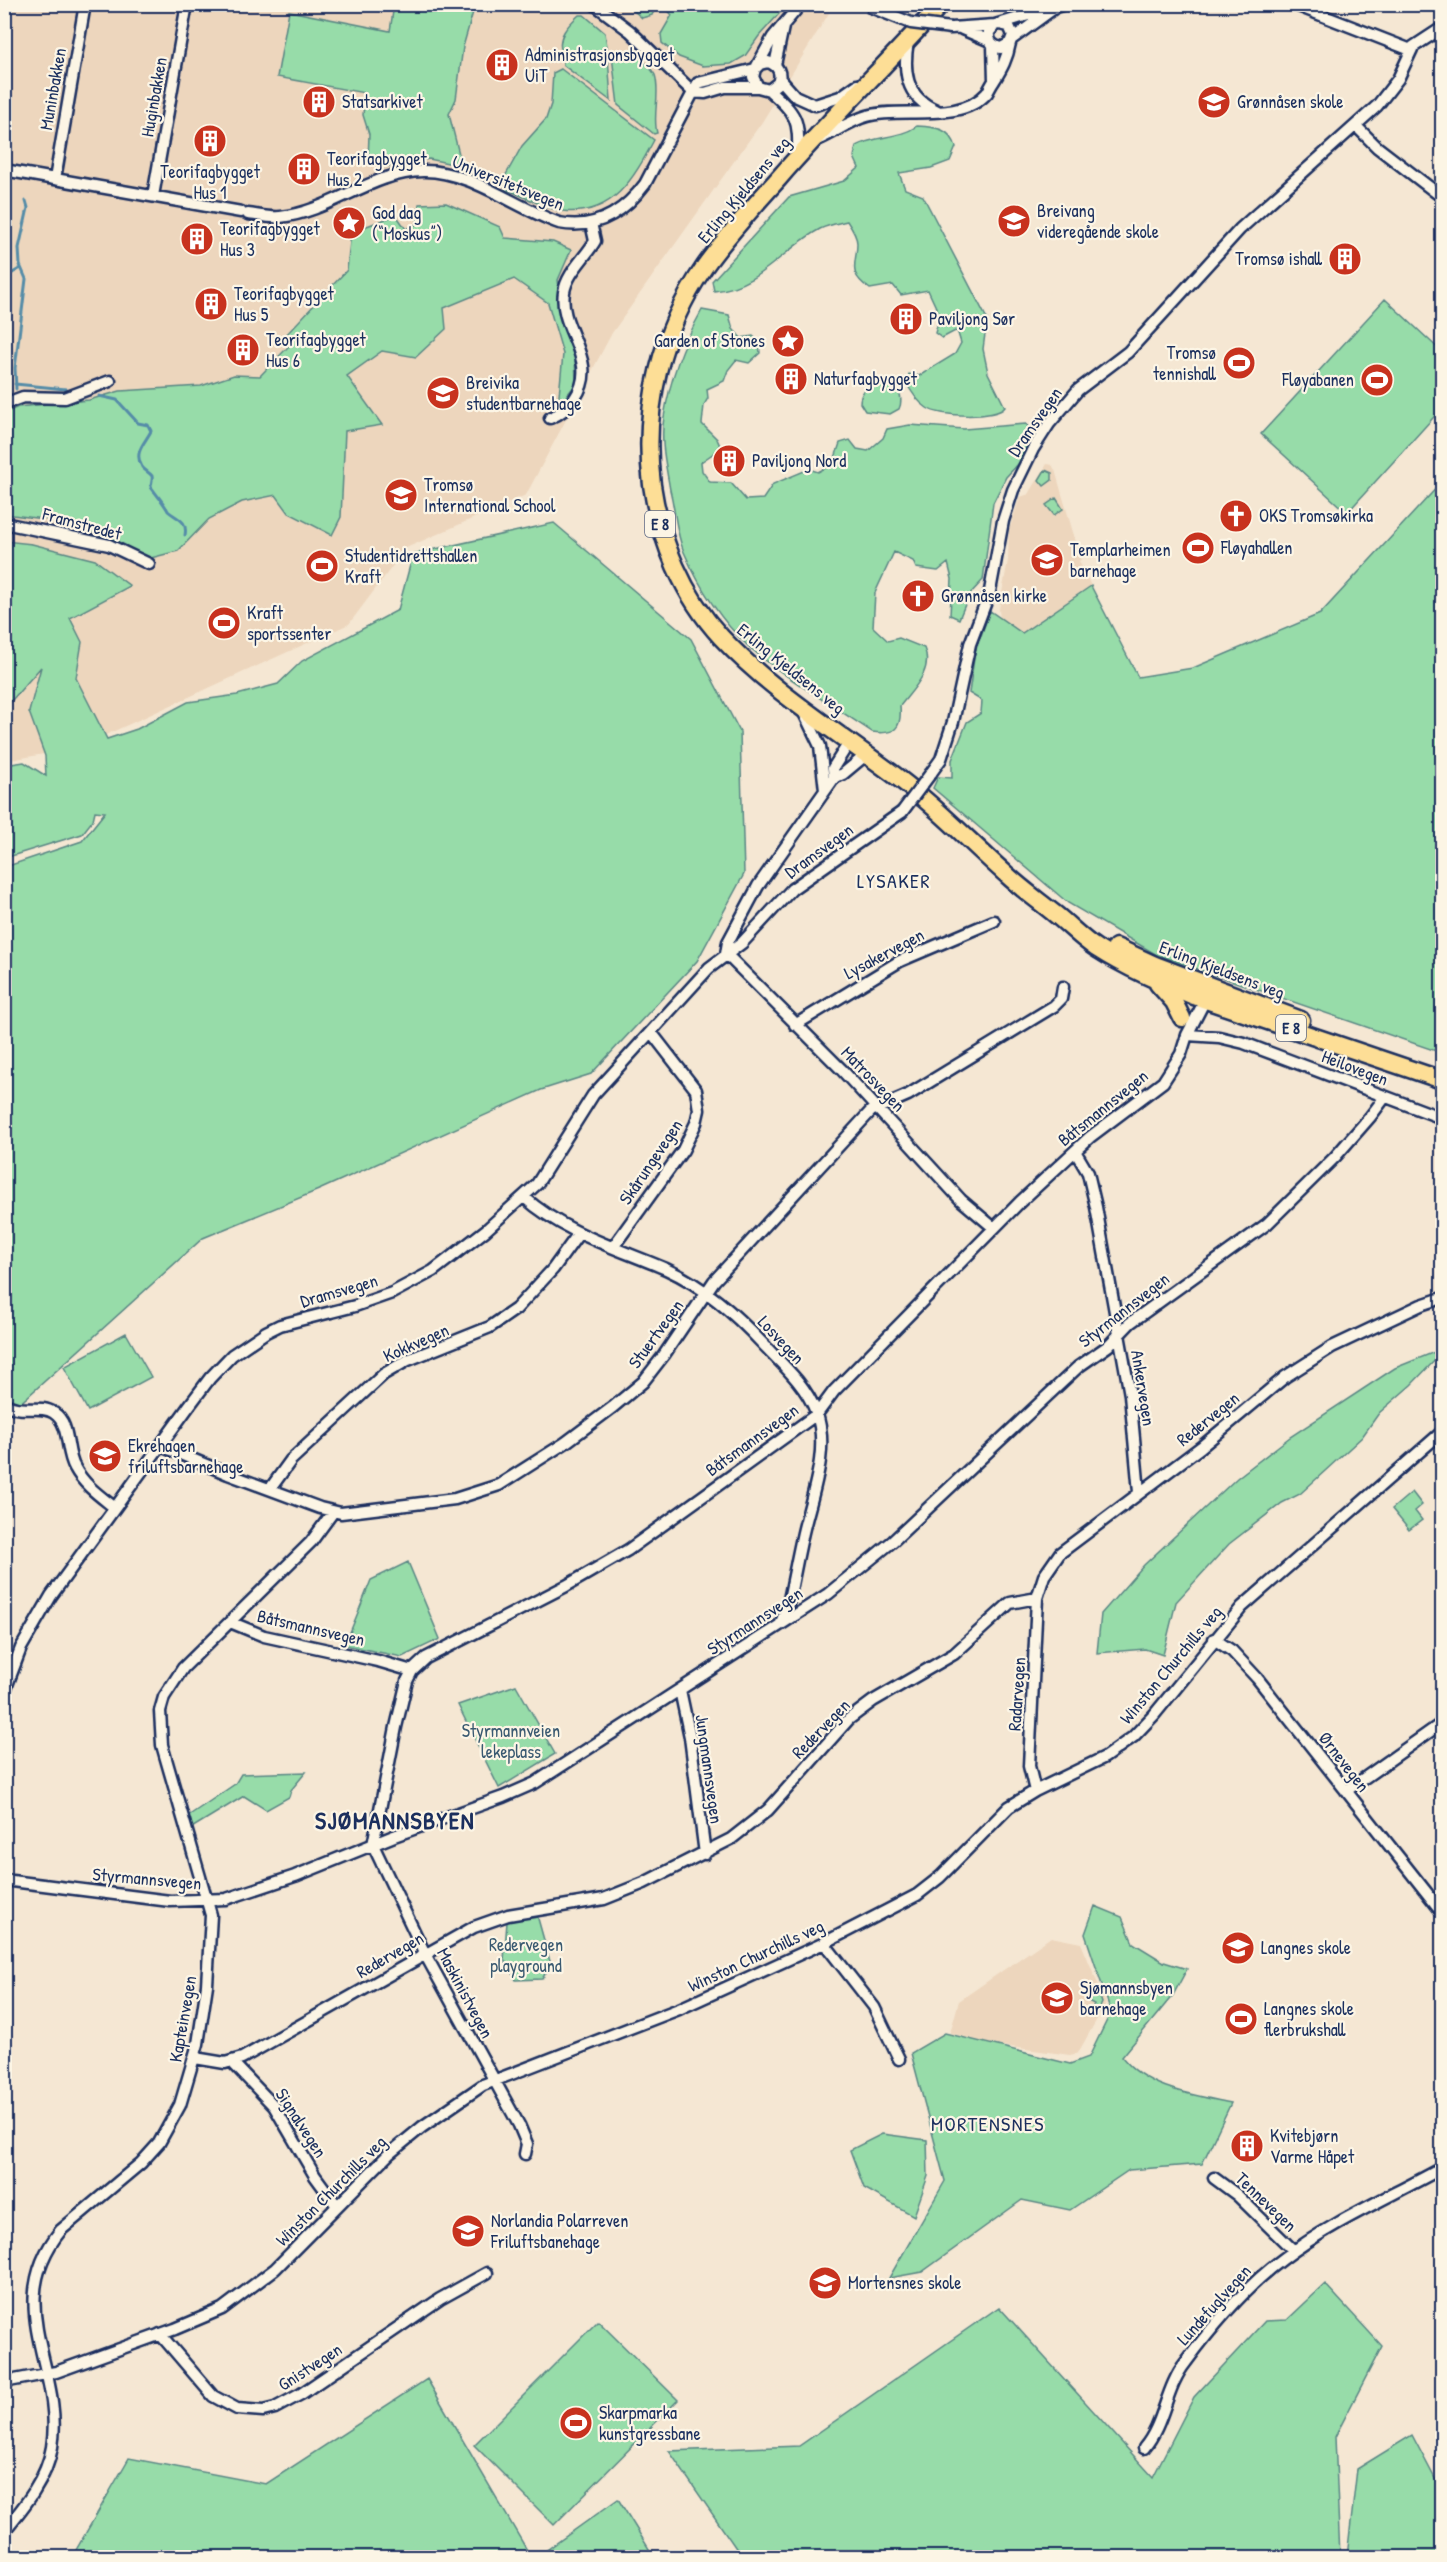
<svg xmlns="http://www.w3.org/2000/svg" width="1447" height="2562" viewBox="0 0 1447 2562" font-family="'Patrick Hand',sans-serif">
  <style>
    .built { fill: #edd6bd }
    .green { fill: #97dca9; stroke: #598684; stroke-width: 1.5 }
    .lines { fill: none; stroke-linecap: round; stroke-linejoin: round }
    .stream { stroke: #558ca8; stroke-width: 3 }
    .minor-casing { stroke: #1b2f5e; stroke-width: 15 }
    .highway-casing { stroke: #1b2f5e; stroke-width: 21 }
    .minor { stroke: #fcf5e5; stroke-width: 10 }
    .highway { stroke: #fdde96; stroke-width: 16 }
    .minor-bridge-casing { stroke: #1b2f5e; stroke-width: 15; stroke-linecap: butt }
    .minor-bridge { stroke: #fcf5e5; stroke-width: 10 }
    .labels { text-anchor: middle; stroke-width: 4.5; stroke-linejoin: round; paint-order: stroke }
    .shield { fill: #fcf5e5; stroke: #5e6a86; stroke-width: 1.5 }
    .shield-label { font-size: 16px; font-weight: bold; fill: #1b2f5e }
    .poi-label { font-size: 18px; fill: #1b2f5e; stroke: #fcf5e5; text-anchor: start }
    .street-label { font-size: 18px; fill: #1b2f5e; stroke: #fcf5e5 }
    .park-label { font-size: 18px; fill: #3a5a71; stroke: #fcf5e5 }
    .neighbourhood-label { font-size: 20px; letter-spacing: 1.5px; fill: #1b2f5e; stroke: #fcf5e5 }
    .district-label { font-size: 24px; font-weight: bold; letter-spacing: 1.5px; fill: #1b2f5e; stroke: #fcf5e5 }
  </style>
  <rect width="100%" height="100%" fill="#f5e7d3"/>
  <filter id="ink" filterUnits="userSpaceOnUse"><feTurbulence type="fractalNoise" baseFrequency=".0167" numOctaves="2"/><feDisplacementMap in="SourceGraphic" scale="12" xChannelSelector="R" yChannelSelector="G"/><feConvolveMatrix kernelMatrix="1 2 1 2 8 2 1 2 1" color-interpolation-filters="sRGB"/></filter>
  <g filter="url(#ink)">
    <path class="built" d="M5,5H834L762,122L612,333L526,495L406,548L349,624L77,748L5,761Z
      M1047,464L1052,465L1055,470L1081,560L1079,561L1091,586L1022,633L1000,619L999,609L1008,560L1009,530L1020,497L1029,494Z
      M1051,1937L1081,1943L1106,2003L1078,2053L1070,2055L995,2045L950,2033L959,2001Z"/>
    <path class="green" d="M394,5H475L463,47L456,99L449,114L462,166L429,159L384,167L368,163L369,134L363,115L365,93L277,77L289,11L390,31Z
      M627,5H787L759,36L745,56L731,64L703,66L679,57L662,43L661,34L672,15L664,6L657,5L652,15L642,18Z
      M579,15H584L605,33L608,53H562C556,37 568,25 579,15Z
      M608,56L611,101L563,65V58Z
      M612,56L640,57C644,62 652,69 655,75C661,94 652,114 657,133L654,134L618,105Z
      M561,69L654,140C634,178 613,217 562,211C544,208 523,196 506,189L503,180L522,146L546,119L551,104L553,73Z
      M917,126C936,127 950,128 956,147L950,161L931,168L899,173L905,189L923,196L987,319L983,349L988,373L1005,407C997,419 939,417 927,408C917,401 911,392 906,382L909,374L919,376L955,354L961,343L957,330L942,338L935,333L940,316L928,290L901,295L893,285L870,289C846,272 857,265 857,243C857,236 851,227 847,221C839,223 828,225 820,229C784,248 758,288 714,291L712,281L789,197L844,181L859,168L854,157L856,146C876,135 899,139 917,126Z
      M446,203L500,227L505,238L553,242L571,250L558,280L563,316L575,353L576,384L558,406L563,354L548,303L514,279L444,308L446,329L416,357L382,351L347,376L382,425L345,431L341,517L332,535L289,513L276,495L242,502L209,519L178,551L147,559L114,540L66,522L5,514V413L18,407L89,400L120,391L201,386L234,375L260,376L289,346L284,337L347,270L351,232L396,215L406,229L417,224L419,204Z
      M1385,299L1442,352V408L1347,513L1261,434Z
      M702,310L729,315L733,329L741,338L753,336L759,342L760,353L749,363L736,360L728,370L724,381L707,389L708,398L704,405L702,424L717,439L721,448L701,462L702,471L710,482L731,483L746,500L763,499L773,484L809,469L818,472L833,464L840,443L850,440L857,449L868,451L883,438L887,429L910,425L964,429L1026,424L1031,429V439L1022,460L1006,477L993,503L983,580L969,595L959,619L950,615L952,579L948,563L938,571L916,568L913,561L894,552L875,593L873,627L888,641L899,638L924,648C934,670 913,689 900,706C902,729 895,735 872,732C831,704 786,679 748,646C721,621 699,586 684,552C676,533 675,509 670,490C666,465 660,442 664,417C670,379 683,344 702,310Z
      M887,379C898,383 904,398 899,409L890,414L865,411L860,403C860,388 874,382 887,379Z
      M1045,470L1052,473V480L1044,486L1039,480Z
      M1442,482V1053L1157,955L1068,903L933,788L938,777L952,778V760L967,722L981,713L982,701L969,693L975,652L990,611L1022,633L1091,586L1138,677L1193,668L1320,614Z
      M1056,498L1063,509L1054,515L1046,505Z
      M554,523L691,639L740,732L744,874L697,961L591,1074L541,1090L321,1189L203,1238L5,1417V867L82,841L105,812L95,811L93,820L82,834L5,858V765L24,762L46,776L45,756L29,712L41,667L5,708V541L32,544L95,560L130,586L70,618L82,642L76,678L107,739L137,729L188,702L237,695L278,684L302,661L398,610L413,554Z
      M126,1333L151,1377L88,1411L64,1367Z
      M1442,1349V1353L1411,1385L1379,1413L1362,1437L1300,1494L1282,1503L1229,1544L1176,1602L1163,1655L1145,1649L1097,1653L1101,1614L1144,1565L1237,1478L1290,1437L1395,1368Z
      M1412,1492L1422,1505L1415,1511L1422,1520L1409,1530L1392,1509Z
      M408,1562L440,1639L402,1657L345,1645L371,1580Z
      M516,1685L555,1754L499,1788L458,1705Z
      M306,1772L291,1790L289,1797L266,1810L244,1796L190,1829L188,1816L235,1784L241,1774Z
      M1095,1906L1122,1917L1133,1943L1164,1962L1187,1969L1173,1995L1122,2057C1147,2089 1193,2095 1231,2103L1202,2164L1129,2170L1070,2210L1022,2200L922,2272L889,2278L945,2181L911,2053L945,2033L1070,2064L1089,2057L1111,2012L1085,1934Z
      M537,1915L551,1965L542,1979L516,1980L504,1960L507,1922Z
      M1092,1987L1099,1994L1102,2003L1095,2018L1090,2015L1094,2004L1088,2001Z
      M882,2134L927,2140L928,2176L914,2216L864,2188L850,2150Z
      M1325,2284L1382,2346L1335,2437L1340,2557H742L669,2451L799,2446L999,2307L1153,2477L1194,2397L1265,2321L1287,2320Z
      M598,2321L678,2400L554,2525L474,2445Z
      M427,2379L531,2557H72L129,2458L266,2484Z
      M1412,2435L1442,2492V2557H1347L1357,2469Z
      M618,2499L654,2557H537Z"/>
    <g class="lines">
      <path class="stream" d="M4,278L21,268
        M15,384L66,389
        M16,389L15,368L26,279L20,265L19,248L28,208L26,201
        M99,396L117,400L138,423L148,425L151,431C145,443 133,452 142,467C145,471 149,472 152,476C153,480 151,483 151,487C152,489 165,504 168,511C177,519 188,520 185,535"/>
      <g class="minor-casing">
        <path id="minor" d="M594,4L630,31L693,92L705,93L725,87H758
          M1293,4L1411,50
          M995,25L989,32C988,41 992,46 1001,48L1010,43L1013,35L1009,26L1000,24
          M951,28L995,25L1065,4
          M962,29L990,41
          M1012,39L1053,9
          M908,41C903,70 905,97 936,110
          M993,45L994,81
          M775,65L783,27
          M757,66L773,37L801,4
          M780,79L795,96L815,105L840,97L857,85
          M769,90C797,115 799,118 798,156
          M1356,126L1377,147L1442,197
          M817,140C834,133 849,121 867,116C903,106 960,124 987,93C989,90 991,85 994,81C1002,68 1007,59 1010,43
          M4,170L241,212
          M55,179L85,4
          M153,196L187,4
          M248,214C258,215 269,218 280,217C330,212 372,172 423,171C469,170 516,208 559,223C596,230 624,212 645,184L698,83L755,69L760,64L768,62C778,65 782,73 778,83L769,90L758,87L753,77L755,69
          M4,404L23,397L65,398L110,381
          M550,418C561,414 568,408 575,398C601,360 558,330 564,292C567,273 585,258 595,241L591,223
          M4,523L109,545L149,564
          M804,713L820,746L825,790
          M931,773L941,759L953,722L970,644L990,591L1003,521L1013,490L1033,449L1049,424L1078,390L1128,352L1240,229L1377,106L1398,79L1413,47L1442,28
          M834,778L833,768L850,741
          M726,954L841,1069L961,1200L994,1228
          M726,954L728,942L758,886L834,778L843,774L867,754
          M795,1025L900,961L994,921
          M1187,1035L1219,1037L1244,1043L1442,1118
          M1075,1151L1088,1173L1096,1207L1130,1395L1139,1492
          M524,1197C564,1233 617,1248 666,1269C704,1286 735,1314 763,1344C782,1364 806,1385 816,1412C831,1450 810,1499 802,1537C797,1559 793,1582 788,1604L781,1623
          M613,1247L683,1150L696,1123L699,1110L696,1090L651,1032
          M4,1403C21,1415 40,1403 54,1413C71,1424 65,1452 75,1468C84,1485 100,1496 115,1508
          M161,1446L228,1474L320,1508L341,1513L455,1499L499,1485L565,1443L613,1407L643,1382L664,1355L714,1281L871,1111L908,1095L1054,1006L1061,999L1063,987
          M270,1489L291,1460L384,1374L408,1360L490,1327L516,1309L553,1269L579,1233
          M230,1622L264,1636L378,1661L412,1671L426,1658L566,1586L628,1550L817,1414L834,1391L1020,1202L1090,1137L1163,1082L1181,1054L1187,1035L1203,1004V993
          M1214,1639L1232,1651L1257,1678L1442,1912
          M412,1671L407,1681L396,1727L373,1845L425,1954L519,2125L527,2144L525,2154
          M680,1690L690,1737L705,1854
          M4,1693L21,1648L51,1596L189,1406L210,1378L232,1355L266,1332L280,1325L355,1306L392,1293L433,1271L486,1230L537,1184L593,1095L709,968L742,943L792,889L902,812
          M1035,1791L1029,1766L1037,1598L1044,1576L1060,1553L1201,1447L1285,1377L1332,1347L1421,1305L1442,1298
          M1346,1791L1442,1723
          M4,1880L170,1901L226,1899L295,1876L394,1836L503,1797L535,1783L828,1594L893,1541L1078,1367L1108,1346L1130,1323L1267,1224L1335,1157L1370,1117L1385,1097
          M824,1943L874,2007L899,2059
          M195,2058L225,2063L242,2058L474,1927L508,1915L604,1899L644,1883L731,1839L768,1810L849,1719L873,1701L954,1654L1010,1603L1037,1598
          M232,2062L274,2106L315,2176L337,2206
          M1214,2178L1237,2195L1294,2251
          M160,2334L213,2396L237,2409L263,2411L275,2408L301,2394L440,2299L487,2273
          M4,2382L56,2372L175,2329L222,2309L275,2269L389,2154L422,2127L483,2085L679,2009L824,1943L917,1895L940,1877L1009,1807L1035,1791L1105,1757L1133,1737L1154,1715L1242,1607L1442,1432
          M1144,2448C1165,2423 1165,2388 1186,2362C1214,2324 1245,2287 1283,2259C1331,2222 1390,2197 1442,2168
          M4,2531C24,2507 47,2479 52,2447C65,2370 0,2305 61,2230L141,2163L159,2143L180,2105L198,2044L207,1985L211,1915L162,1745L160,1711L164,1697L183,1668L311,1542L333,1512"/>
      </g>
      <g class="highway-casing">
        <path id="highway" d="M941,4C888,63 831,118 779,178C754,206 727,235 705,266C661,330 642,408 652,485C660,540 683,596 721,637C773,693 841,734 901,780C939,809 972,844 1007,875C1022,889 1039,901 1055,914C1069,925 1081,938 1096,948C1127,968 1160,982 1194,996L1442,1080
          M1116,947L1155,965L1301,1020
          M1158,984L1174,1002L1182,1018"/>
      </g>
      <use href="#minor" class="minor"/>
      <use href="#highway" class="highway"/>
      <g class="minor-bridge-casing">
        <path id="minor-bridge" d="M868,6L911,23L951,28
          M902,812L931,773"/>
      </g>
      <use href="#minor-bridge" class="minor-bridge"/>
    </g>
  </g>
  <defs>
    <g id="building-disc" transform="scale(1.725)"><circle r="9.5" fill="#c8321e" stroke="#fcf5e5"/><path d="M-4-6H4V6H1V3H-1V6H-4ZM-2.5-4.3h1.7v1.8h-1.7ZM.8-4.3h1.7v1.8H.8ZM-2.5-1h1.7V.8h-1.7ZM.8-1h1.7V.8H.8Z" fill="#fff"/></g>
    <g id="school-disc" transform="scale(1.725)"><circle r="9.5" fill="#c8321e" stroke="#fcf5e5"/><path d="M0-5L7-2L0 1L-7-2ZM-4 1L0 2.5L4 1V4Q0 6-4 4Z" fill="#fff"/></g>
    <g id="sight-disc" transform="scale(1.725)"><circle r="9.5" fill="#c8321e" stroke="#fcf5e5"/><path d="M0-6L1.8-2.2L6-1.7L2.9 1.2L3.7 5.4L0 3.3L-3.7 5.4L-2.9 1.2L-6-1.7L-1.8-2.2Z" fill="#fff"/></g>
    <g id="stadium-disc" transform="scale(1.725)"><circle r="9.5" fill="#c8321e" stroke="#fcf5e5"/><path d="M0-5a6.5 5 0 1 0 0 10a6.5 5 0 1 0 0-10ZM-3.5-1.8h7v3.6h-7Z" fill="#fff"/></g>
    <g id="church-disc" transform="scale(1.725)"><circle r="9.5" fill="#c8321e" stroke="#fcf5e5"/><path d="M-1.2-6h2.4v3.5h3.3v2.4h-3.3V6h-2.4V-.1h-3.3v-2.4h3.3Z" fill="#fff"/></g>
  </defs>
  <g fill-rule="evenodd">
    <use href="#building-disc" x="502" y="65"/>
    <use href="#building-disc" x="319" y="102"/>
    <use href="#school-disc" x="1214" y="102"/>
    <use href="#building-disc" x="210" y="141"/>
    <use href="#building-disc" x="304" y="169"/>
    <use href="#school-disc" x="1014" y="221"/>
    <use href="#sight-disc" x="349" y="223"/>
    <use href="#building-disc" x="197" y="239"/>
    <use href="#building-disc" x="1345" y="259"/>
    <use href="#building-disc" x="211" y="304"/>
    <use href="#building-disc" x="906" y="319"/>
    <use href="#sight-disc" x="788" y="341"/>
    <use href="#building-disc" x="243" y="350"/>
    <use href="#stadium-disc" x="1239" y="363"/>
    <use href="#building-disc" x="791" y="379"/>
    <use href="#stadium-disc" x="1377" y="380"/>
    <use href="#school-disc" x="443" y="393"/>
    <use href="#building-disc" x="729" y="461"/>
    <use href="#school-disc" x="401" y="495"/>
    <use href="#church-disc" x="1236" y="516"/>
    <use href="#stadium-disc" x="1198" y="548"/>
    <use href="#school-disc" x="1047" y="560"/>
    <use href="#stadium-disc" x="322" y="566"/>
    <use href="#church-disc" x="918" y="596"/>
    <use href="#stadium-disc" x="224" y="623"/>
    <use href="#school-disc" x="105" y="1456"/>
    <use href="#school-disc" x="1238" y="1948"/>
    <use href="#school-disc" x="1057" y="1998"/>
    <use href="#stadium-disc" x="1241" y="2019"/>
    <use href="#building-disc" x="1247" y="2146"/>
    <use href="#school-disc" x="468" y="2231"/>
    <use href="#school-disc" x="825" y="2283"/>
    <use href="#stadium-disc" x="576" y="2423"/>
  </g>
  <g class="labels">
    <g class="shield">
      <rect x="645" y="511" width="30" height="26" rx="4.5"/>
      <rect x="1276" y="1015" width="30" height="26" rx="4.5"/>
    </g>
    <g class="shield-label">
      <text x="660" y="530">E 8</text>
      <text x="1291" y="1034">E 8</text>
    </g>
    <g class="poi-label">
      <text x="525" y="61">Administrasjonsbygget<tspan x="525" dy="21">UiT</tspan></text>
      <text x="342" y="108">Statsarkivet</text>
      <text x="1237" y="108">Grønnåsen skole</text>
      <text x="327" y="165">Teorifagbygget<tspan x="327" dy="21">Hus 2</tspan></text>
      <text x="210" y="178" text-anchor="middle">Teorifagbygget<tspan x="210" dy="21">Hus 1</tspan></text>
      <text x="1037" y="217">Breivang<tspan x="1037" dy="21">videregående skole</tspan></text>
      <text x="372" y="219">God dag<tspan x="372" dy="21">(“Moskus”)</tspan></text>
      <text x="220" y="235">Teorifagbygget<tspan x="220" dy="21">Hus 3</tspan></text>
      <text x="1322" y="265" text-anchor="end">Tromsø ishall</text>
      <text x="234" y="300">Teorifagbygget<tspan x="234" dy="21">Hus 5</tspan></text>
      <text x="929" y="325">Paviljong Sør</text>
      <text x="266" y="346">Teorifagbygget<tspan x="266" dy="21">Hus 6</tspan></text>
      <text x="765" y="347" text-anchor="end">Garden of Stones</text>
      <text x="1216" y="359" text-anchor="end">Tromsø<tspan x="1216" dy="21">tennishall</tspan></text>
      <text x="814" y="385">Naturfagbygget</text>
      <text x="1354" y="386" text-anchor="end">Fløyabanen</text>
      <text x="466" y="389">Breivika<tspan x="466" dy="21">studentbarnehage</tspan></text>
      <text x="752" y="467">Paviljong Nord</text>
      <text x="424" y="491">Tromsø<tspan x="424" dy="21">International School</tspan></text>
      <text x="1259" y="522">OKS Tromsøkirka</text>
      <text x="1221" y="554">Fløyahallen</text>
      <text x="1070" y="556">Templarheimen<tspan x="1070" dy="21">barnehage</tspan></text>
      <text x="345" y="562">Studentidrettshallen<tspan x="345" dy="21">Kraft</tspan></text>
      <text x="941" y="602">Grønnåsen kirke</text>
      <text x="247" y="619">Kraft<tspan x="247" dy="21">sportssenter</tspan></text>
      <text x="128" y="1452">Ekrehagen<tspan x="128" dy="21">friluftsbarnehage</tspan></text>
      <text x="1261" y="1954">Langnes skole</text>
      <text x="1080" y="1994">Sjømannsbyen<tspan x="1080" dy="21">barnehage</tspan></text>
      <text x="1264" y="2015">Langnes skole<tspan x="1264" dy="21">flerbrukshall</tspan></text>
      <text x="1270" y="2142">Kvitebjørn<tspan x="1270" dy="21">Varme Håpet</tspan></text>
      <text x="491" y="2227">Norlandia Polarreven<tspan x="491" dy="21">Friluftsbanehage</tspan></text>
      <text x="848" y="2289">Mortensnes skole</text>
      <text x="599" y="2419">Skarpmarka<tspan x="599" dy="21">kunstgressbane</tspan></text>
    </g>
    <g class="street-label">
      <text transform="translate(53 89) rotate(-80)" y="6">Muninbakken</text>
      <text transform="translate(154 97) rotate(-80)" y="6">Huginbakken</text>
      <text transform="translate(508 183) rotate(22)" y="6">Universitetsvegen</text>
      <text transform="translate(744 190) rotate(-50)" y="6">Erling Kjeldsens veg</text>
      <text transform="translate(1035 422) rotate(-55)" y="6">Dramsvegen</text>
      <text transform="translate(82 524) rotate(15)" y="6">Framstredet</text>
      <text transform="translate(791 669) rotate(39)" y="6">Erling Kjeldsens veg</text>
      <text transform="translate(819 851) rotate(-36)" y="6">Dramsvegen</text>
      <text transform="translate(884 954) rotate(-28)" y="6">Lysakervegen</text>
      <text transform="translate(1222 970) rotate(21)" y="6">Erling Kjeldsens veg</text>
      <text transform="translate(1355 1068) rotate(21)" y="6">Heilovegen</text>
      <text transform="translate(873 1079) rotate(46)" y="6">Matrosvegen</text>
      <text transform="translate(1103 1108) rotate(-39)" y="6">Båtsmannsvegen</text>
      <text transform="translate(651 1162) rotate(-56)" y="6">Skårungevegen</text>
      <text transform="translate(339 1291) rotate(-16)" y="6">Dramsvegen</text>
      <text transform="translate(1124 1310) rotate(-38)" y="6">Styrmannsvegen</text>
      <text transform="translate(656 1334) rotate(-54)" y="6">Stuertvegen</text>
      <text transform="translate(781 1340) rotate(47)" y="6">Losvegen</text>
      <text transform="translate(416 1343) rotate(-24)" y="6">Kokkvegen</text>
      <text transform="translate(1143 1388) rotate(81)" y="6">Ankervegen</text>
      <text transform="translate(1208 1419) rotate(-39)" y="6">Redervegen</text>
      <text transform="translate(752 1440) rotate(-36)" y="6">Båtsmannsvegen</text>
      <text transform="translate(755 1621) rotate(-33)" y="6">Styrmannsvegen</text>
      <text transform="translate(311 1628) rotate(13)" y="6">Båtsmannsvegen</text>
      <text transform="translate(1171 1665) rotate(-50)" y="6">Winston Churchills veg</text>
      <text transform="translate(1017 1694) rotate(-86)" y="6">Radarvegen</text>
      <text transform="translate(821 1729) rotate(-46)" y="6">Redervegen</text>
      <text transform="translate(1344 1762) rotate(52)" y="6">Ørnevegen</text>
      <text transform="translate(709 1769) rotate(82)" y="6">Jungmannsvegen</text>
      <text transform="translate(147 1879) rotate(5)" y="6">Styrmannsvegen</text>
      <text transform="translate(390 1955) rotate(-30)" y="6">Redervegen</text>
      <text transform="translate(756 1956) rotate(-25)" y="6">Winston Churchills veg</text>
      <text transform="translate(465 1993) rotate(62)" y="6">Maskinistvegen</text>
      <text transform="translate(183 2019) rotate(-80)" y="6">Kapteinvegen</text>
      <text transform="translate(301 2123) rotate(57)" y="6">Signalvegen</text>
      <text transform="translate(331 2191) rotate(-45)" y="6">Winston Churchills veg</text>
      <text transform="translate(1266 2202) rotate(44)" y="6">Tennevegen</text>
      <text transform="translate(1214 2305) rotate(-48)" y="6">Lundefuglvegen</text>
      <text transform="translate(310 2367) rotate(-33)" y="6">Gnistvegen</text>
    </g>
    <g class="park-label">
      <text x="511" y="1737">Styrmannveien<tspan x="511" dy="21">lekeplass</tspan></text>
      <text x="526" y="1951">Redervegen<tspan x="526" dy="21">playground</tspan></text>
    </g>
    <g class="neighbourhood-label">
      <text x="894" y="888">LYSAKER</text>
      <text x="988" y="2131">MORTENSNES</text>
    </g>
    <g class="district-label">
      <text x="395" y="1829">SJØMANNSBYEN</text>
    </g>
  </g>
  <rect width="1447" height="2562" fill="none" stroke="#fcf5e5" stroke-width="24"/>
  <rect x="12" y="12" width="1423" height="2538" fill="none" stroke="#1b2f5e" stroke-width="2" filter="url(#ink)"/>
</svg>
